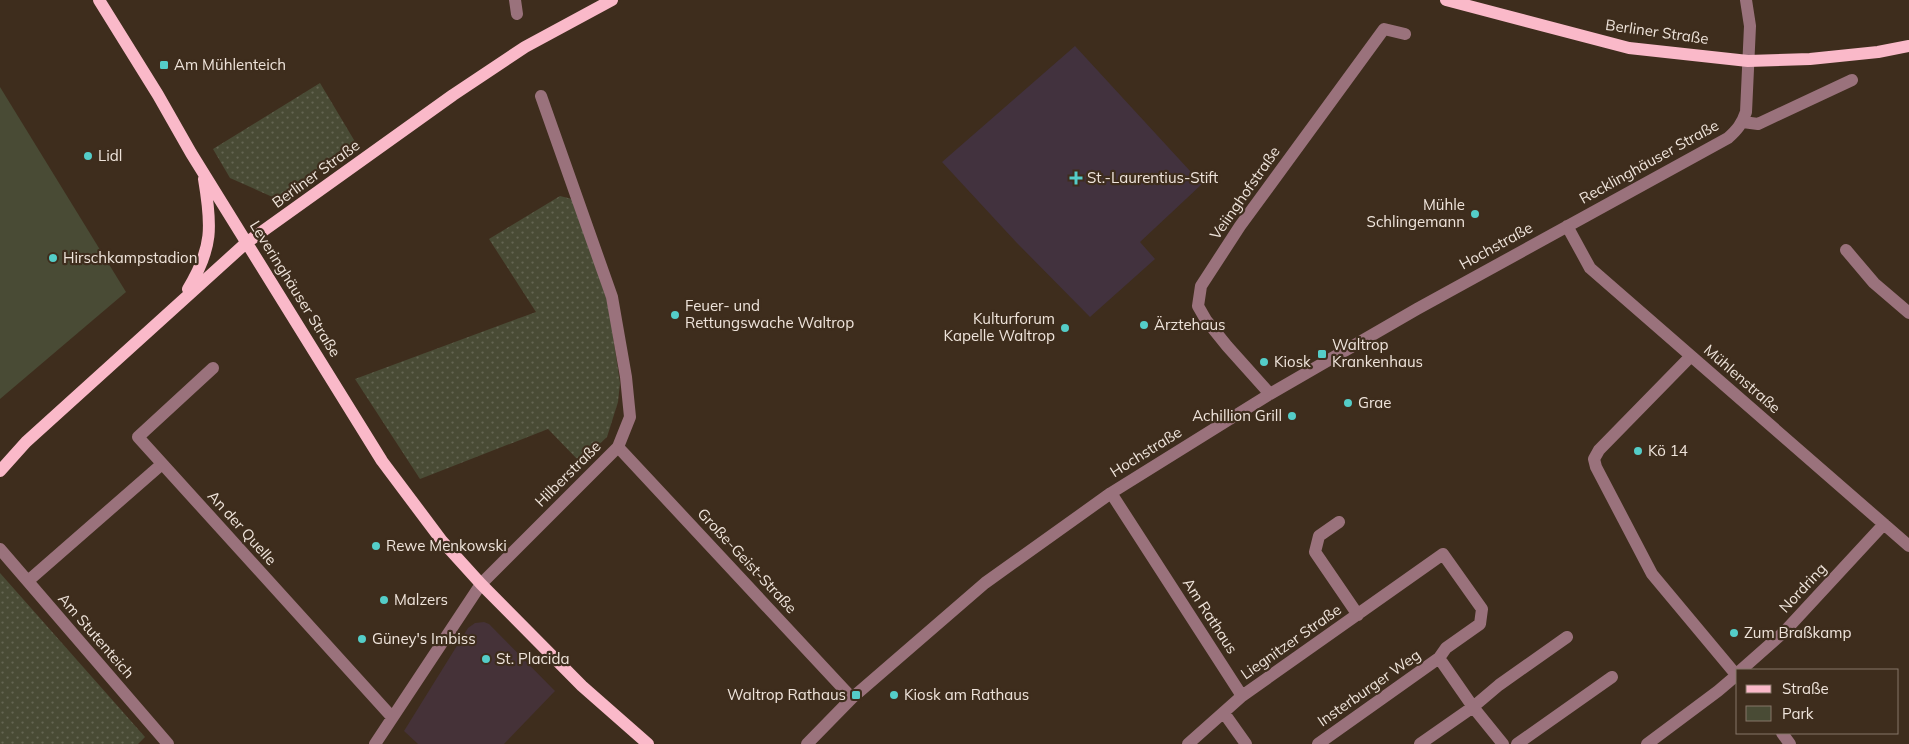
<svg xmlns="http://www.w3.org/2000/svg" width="1909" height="744" viewBox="0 0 1909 744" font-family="Mulish,sans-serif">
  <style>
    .education { fill: #453238 }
    .medical { fill: #42323e }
    .green { fill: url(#green-dots) }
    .pitch { fill: #494b35 }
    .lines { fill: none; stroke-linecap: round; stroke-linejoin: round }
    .minor { stroke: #9a727c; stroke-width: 12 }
    .major { stroke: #fab9c9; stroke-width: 12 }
    .poi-dot { fill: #54cdc8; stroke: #3e2d1d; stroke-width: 2 }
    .labels { text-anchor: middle; stroke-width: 4.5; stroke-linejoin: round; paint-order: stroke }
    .street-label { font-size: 15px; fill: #efe4db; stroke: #3e2d1d }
    .poi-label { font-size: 15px; fill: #efe4db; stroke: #3e2d1d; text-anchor: start }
  </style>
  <defs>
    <pattern id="green-dots" width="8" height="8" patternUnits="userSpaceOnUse" patternTransform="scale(1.25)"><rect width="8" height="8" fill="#494b35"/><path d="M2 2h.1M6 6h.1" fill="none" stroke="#646552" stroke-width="1.8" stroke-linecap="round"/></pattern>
  </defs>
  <rect width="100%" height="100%" fill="#3e2d1d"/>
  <path class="education" d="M484,622L489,624L555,691L504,744H418L404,731L468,628L475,623Z"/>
  <path class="medical" d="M1075,46L1202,184L1140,242L1155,259L1090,317L1016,242L942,162Z"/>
  <path class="green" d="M320,83L357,145L277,199L230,178L213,149Z
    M560,196L572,199L608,302L620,383L618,402L607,437L580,462L548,429L420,479L355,379L536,312L489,239Z
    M0,573L145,737L138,744H0Z"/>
  <path class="pitch" d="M0,87L126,292L0,399Z"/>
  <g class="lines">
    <path class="minor" d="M515,0L517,14
      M1743,122L1758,124L1852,80
      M1567,226L1590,268L1909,546
      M1846,250L1874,283L1909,313
      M1691,356L1599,450L1594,459L1596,467L1652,574L1738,677
      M213,368L138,437L391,716
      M1270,394L1227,346L1206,320L1198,306L1201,286L1240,226L1384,29L1405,34
      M618,447L852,698
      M1111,493L1242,696L1188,744
      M1339,522L1319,536L1315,552L1358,615
      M0,549L168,744
      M28,581L162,464
      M1439,658L1473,707L1503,744
      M1741,670L1785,631L1884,524
      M1242,696L1443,554L1482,609L1480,624L1446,648L1439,658L1318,744
      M1224,713L1246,744
      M1782,733L1790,744
      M375,744L481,584L618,447L630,417L626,377L612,297L541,96
      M807,744L852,698L985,583L1111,493L1270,394L1417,309L1728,138C1737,130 1742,124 1746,112L1750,26L1746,0
      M1420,744L1473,707L1499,685L1567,637
      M1517,744L1612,677
      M1647,744L1718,691L1738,674"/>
    <path class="major" d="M99,0L158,95L191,153L382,461L442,541L481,584L582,686L648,744
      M1446,0L1629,48L1748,61L1810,59L1878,52L1909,46
      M188,289C213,248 212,226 204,179
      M0,471L26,442L246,243L453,95L525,47L612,0"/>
  </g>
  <g class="poi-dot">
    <rect x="159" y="60" width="10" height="10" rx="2.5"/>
    <circle cx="88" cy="156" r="5"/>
    <path d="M1073.5 170.5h5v5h5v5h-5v5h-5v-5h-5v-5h5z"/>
    <circle cx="1475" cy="214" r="5"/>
    <circle cx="53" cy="258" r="5"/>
    <circle cx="675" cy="315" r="5"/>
    <circle cx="1144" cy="325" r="5"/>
    <circle cx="1065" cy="328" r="5"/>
    <rect x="1317" y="349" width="10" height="10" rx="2.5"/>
    <circle cx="1264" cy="362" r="5"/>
    <circle cx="1348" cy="403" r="5"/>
    <circle cx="1292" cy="416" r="5"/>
    <circle cx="1638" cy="451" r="5"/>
    <circle cx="376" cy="546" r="5"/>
    <circle cx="384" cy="600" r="5"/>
    <circle cx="1734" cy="633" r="5"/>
    <circle cx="362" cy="639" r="5"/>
    <circle cx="486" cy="659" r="5"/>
    <rect x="851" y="690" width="10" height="10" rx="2.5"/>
    <circle cx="894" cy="695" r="5"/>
  </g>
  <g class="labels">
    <g class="street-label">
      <text transform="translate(1657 32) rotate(8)" y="5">Berliner Straße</text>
      <text transform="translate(1649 162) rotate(-29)" y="5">Recklinghäuser Straße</text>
      <text transform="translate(316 174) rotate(-36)" y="5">Berliner Straße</text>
      <text transform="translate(1245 193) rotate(-55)" y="5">Veiinghofstraße</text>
      <text transform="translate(1496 246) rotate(-29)" y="5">Hochstraße</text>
      <text transform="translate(295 289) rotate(58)" y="5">Leveringhäuser Straße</text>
      <text transform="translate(1742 379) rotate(41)" y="5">Mühlenstraße</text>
      <text transform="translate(1146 452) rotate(-32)" y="5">Hochstraße</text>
      <text transform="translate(568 474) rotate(-45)" y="5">Hilberstraße</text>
      <text transform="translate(242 528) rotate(48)" y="5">An der Quelle</text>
      <text transform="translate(747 561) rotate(47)" y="5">Große-Geist-Straße</text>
      <text transform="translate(1803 588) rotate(-47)" y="5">Nordring</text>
      <text transform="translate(1210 616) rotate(57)" y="5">Am Rathaus</text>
      <text transform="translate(96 636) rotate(49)" y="5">Am Stutenteich</text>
      <text transform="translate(1291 642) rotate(-35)" y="5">Liegnitzer Straße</text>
      <text transform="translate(1369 688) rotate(-35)" y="5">Insterburger Weg</text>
    </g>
    <g class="poi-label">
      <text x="174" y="70">Am Mühlenteich</text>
      <text x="98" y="161">Lidl</text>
      <text x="1087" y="183">St.-Laurentius-Stift</text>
      <text x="1465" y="210" text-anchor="end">Mühle<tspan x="1465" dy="17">Schlingemann</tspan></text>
      <text x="63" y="263">Hirschkampstadion</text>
      <text x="685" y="311">Feuer- und<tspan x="685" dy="17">Rettungswache Waltrop</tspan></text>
      <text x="1055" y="324" text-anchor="end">Kulturforum<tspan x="1055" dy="17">Kapelle Waltrop</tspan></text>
      <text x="1154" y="330">Ärztehaus</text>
      <text x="1332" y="350">Waltrop<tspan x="1332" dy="17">Krankenhaus</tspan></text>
      <text x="1274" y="367">Kiosk</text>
      <text x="1358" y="408">Grae</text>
      <text x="1282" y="421" text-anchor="end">Achillion Grill</text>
      <text x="1648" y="456">Kö 14</text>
      <text x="386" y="551">Rewe Menkowski</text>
      <text x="394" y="605">Malzers</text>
      <text x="1744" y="638">Zum Braßkamp</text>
      <text x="372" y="644">Güney's Imbiss</text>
      <text x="496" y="664">St. Placida</text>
      <text x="846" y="700" text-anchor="end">Waltrop Rathaus</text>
      <text x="904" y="700">Kiosk am Rathaus</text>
    </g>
  </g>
  <rect x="1736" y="669" width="162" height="65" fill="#3e2d1d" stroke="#857669"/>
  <rect x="1746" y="685" width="25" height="8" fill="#fab9c9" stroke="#857669"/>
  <text x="1782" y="694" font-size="15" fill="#efe4db">Straße</text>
  <rect x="1746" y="706" width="25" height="15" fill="#494b35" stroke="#857669"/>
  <text x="1782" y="719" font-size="15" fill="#efe4db">Park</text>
</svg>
